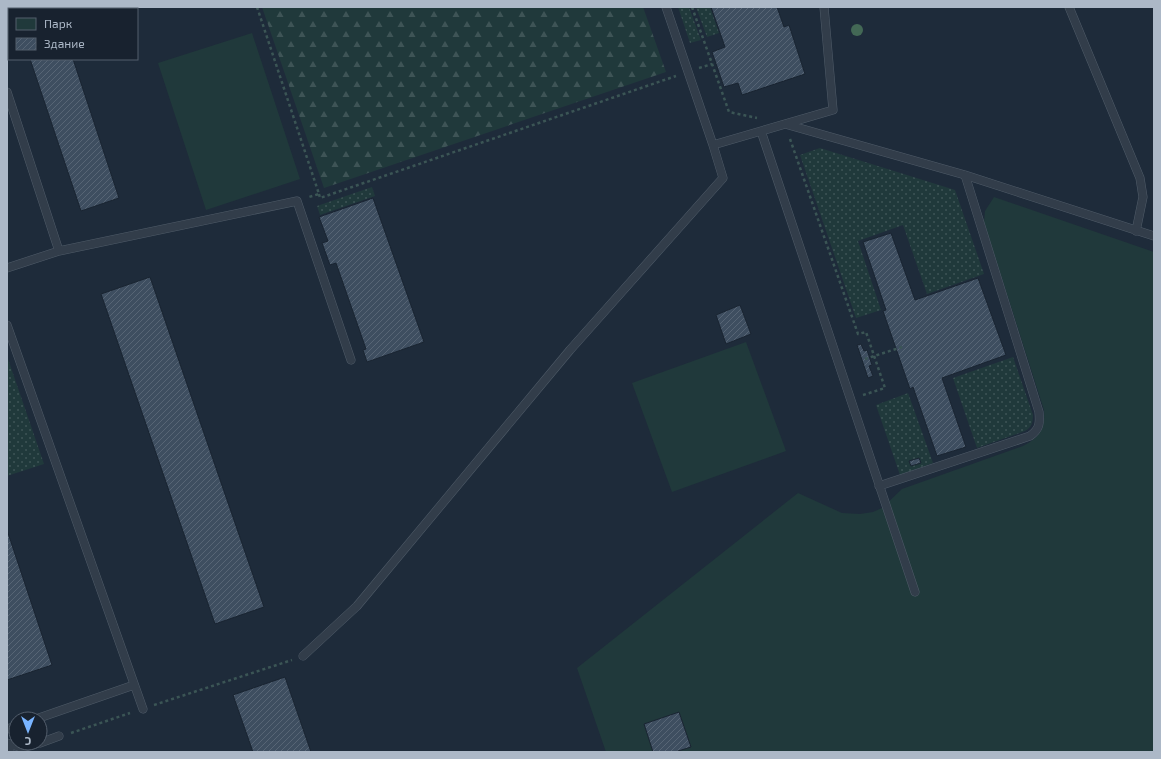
<svg xmlns="http://www.w3.org/2000/svg" width="1161" height="759" viewBox="0 0 1161 759" font-family="'Exo 2',sans-serif">
  <style>
    .grass { fill: url(#grass-dots) }
    .forest { fill: url(#forest-firs) }
    .park { fill: #20393b }
    .building { fill: url(#building-hatch); stroke: #192431 }
    .lines { fill: none; stroke-linecap: round; stroke-linejoin: round }
    .lane-casing { stroke: #4f5b68; stroke-width: 9 }
    .path { stroke: #3b5555; stroke-width: 2.5; stroke-dasharray: 3 3; stroke-linecap: butt }
    .lane { stroke: #323d4a; stroke-width: 8 }
    .tree { fill: #436855 }
  </style>
  <defs>
    <pattern id="grass-dots" width="8" height="8" patternUnits="userSpaceOnUse"><rect width="8" height="8" fill="#20393b"/><path d="M2 2h.1M6 6h.1" fill="none" stroke="#3e5456" stroke-width="1.8" stroke-linecap="round"/></pattern>
    <pattern id="forest-firs" width="22" height="20" patternUnits="userSpaceOnUse"><rect width="22" height="20" fill="#20393b"/><path d="M5 1l3.5 6h-7zM16 11l3.5 6h-7z" fill="#3e5456"/></pattern>
    <pattern id="building-hatch" width="6" height="6" patternUnits="userSpaceOnUse"><rect width="6" height="6" fill="#3e4e60"/><path d="M-1 1l2-2M0 6l6-6M5 7l2-2" fill="none" stroke="#576575"/></pattern>
  </defs>
  <rect width="100%" height="100%" fill="#1e2b3a"/>
  <path class="grass" d="M678,7H689L701,40L690,43Z
    M696,7H710L719,33L707,37Z
    M820,148L955,190L984,274L927,294L903,225L858,241L881,310L856,318L800,155Z
    M372,187L375,196L320,215L317,206Z
    M7,356L44,464L7,476Z
    M1013,357L1033,415C1033,423 1031,428 1025,431L977,448L953,378Z
    M908,393L933,463L900,475L876,405Z"/>
  <path class="forest" d="M262,7H643L666,72L324,188Z"/>
  <path class="park" d="M252,33L300,179L206,210L158,63Z
    M994,197L1154,252V752H606L577,668L798,493L842,513L860,514L873,512L882,508L902,489L1023,446C1040,437 1045,430 1044,410L984,222L985,211Z
    M746,342L786,451L672,492L632,383Z"/>
  <path class="building" d="M12,7H55L56,9H13Z
    M711,7H777L784,27L789,25L805,74L742,95L738,83L724,87L712,52L725,47Z
    M30,59H73L119,198L81,211Z
    M373,198L424,342L367,362L363,350L366,349L336,263L330,265L322,243L328,241L319,217Z
    M891,233L915,300L978,278L1006,355L942,378L966,447L937,456L913,387L910,389L883,311L886,310L863,242Z
    M150,277L264,607L215,624L101,294Z
    M740,305L751,334L726,344L716,315Z
    M861,344L864,351L867,350L872,365L869,366L873,376L868,378L857,345Z
    M919,458L921,463L911,466L909,461Z
    M7,530L52,665L7,680Z
    M285,677L311,752H253L233,695Z
    M679,712L691,747L675,752H653L644,724Z"/>
  <g class="lines">
    <g class="lane-casing">
      <path id="lane" d="M666,7L713,145L833,110L824,7
        M1069,7L1140,178L1143,197L1136,231
        M7,92L59,251
        M785,124L965,175L1154,236
        M761,131L915,592
        M7,268L59,251L297,201L351,360
        M7,325L143,709
        M879,486L1030,436C1040,429 1040,423 1039,412L965,175
        M303,656L357,606L570,350L723,178L713,145
        M36,719L134,685
        M7,729L16,726
        M7,743L22,748L39,743
        M40,743L59,736
        M7,744L10,752"/>
    </g>
    <path class="path" d="M257,7L319,194L309,197
      M692,7L729,112L757,118
      M699,68L712,64
      M790,139L858,334L866,332L885,388L863,395
      M319,194L320,198L676,76
      M865,359L902,347
      M154,705L292,660
      M71,733L130,713"/>
    <use href="#lane" class="lane"/>
  </g>
  <circle class="tree" cx="857" cy="30" r="6"/>
  <rect width="1161" height="759" fill="none" stroke="#acb8c7" stroke-width="16"/>
  <rect x="8" y="8" width="130" height="52" fill="#18222f" stroke="#535e6c"/>
  <rect x="16" y="18" width="20" height="12" fill="#20393b" stroke="#535e6c"/>
  <text x="44" y="28" font-size="12" fill="#acb8c7">Парк</text>
  <rect x="16" y="38" width="20" height="12" fill="url(#building-hatch)" stroke="#535e6c"/>
  <text x="44" y="48" font-size="12" fill="#acb8c7">Здание</text>
  <g transform="translate(28 731) rotate(180)"><circle r="19" fill="#18222f" stroke="#535e6c"/>
  <path d="M0-3L7 15L0 10L-7 15Z" fill="#79b4ff"/>
  <text y="-6" font-size="11" font-weight="bold" text-anchor="middle" fill="#acb8c7">С</text>
  </g>
</svg>
